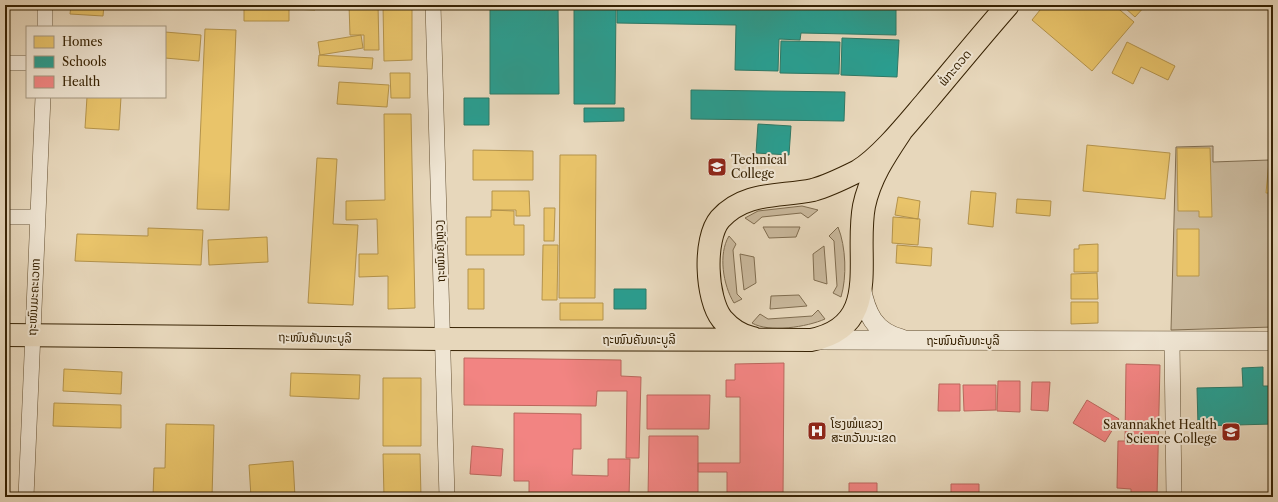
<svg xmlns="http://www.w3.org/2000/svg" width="1278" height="502" viewBox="0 0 1278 502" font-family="'Libre Caslon Text','Noto Sans Lao',serif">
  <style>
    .green { fill: #c9b89c; stroke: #806d50 }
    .homes { fill: #e9c46a; stroke: #b4934b }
    .schools { fill: #2a9d8f; stroke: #2e7865 }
    .health { fill: #f28482; stroke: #ba675c }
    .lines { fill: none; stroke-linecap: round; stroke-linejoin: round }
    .minor-casing { stroke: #634f31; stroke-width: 16 }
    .tertiary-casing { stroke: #634f31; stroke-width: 20 }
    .primary-casing { stroke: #372203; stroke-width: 24 }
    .minor { stroke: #efe5d3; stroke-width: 15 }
    .tertiary { stroke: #efe5d3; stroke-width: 19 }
    .primary { stroke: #e7d7bb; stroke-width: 22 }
    .labels { text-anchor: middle; stroke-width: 4; stroke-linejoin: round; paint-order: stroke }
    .street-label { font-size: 12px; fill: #372203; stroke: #efe5d3 }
    .poi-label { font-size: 12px; fill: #372203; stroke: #efe5d3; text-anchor: start }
  </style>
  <rect width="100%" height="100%" fill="#e7d7bb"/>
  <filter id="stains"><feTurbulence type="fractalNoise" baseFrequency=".005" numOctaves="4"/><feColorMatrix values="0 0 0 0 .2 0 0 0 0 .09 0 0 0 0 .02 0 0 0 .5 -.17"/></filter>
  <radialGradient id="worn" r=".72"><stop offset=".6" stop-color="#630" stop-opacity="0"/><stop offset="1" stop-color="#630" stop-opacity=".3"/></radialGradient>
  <path class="green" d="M1213,146V162L1269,160L1270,151H1273V327L1171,330L1176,147Z
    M802,206L818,210L808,218L801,213L762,217L754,224L745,218L758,211Z
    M763,227H800L796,237L769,238Z
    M838,227C846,247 847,277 841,297L833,293L837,286L834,241L829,236Z
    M729,236L736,244L733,250L737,294L742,299L734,303C723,285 718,254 729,236Z
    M824,246L827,284L814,280L813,254Z
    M740,254L754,257L756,283L744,290Z
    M799,295L807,306L770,309L771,296Z
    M818,310L825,319C807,327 769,333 752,323L760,314L768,319L812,316Z"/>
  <path class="homes" d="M71,5H104L103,16L70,14Z
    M150,5H174V7Z
    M244,5H289V21H244Z
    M292,5H315V10L292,9Z
    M349,5H378L379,50H364V35H350Z
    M383,5H412V60L384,61Z
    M1044,5H1114L1134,22L1092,71L1032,20Z
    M1127,5H1146L1135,17L1124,7Z
    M205,29L236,30L229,210L197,209Z
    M165,32L201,35L199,61L165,58Z
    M361,35L363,48L320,55L318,42Z
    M1127,42L1175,66L1168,80L1141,67L1133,84L1112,73Z
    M319,55L373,58L372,69L318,66Z
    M390,73H410V98H391Z
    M339,82L389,85L387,107L337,104Z
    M5,90L9,91L7,128H5Z
    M87,97H121L119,130L85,128Z
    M384,114H411L415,308L388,309V276L359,277V254H378L377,219L346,220V201L385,200Z
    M5,129H7L6,143H5Z
    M5,145H7V164H5Z
    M1087,145L1170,153L1165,199L1083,191Z
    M1177,148H1210L1212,217H1199V211H1178Z
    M473,150L533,151V180H473Z
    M1270,151H1273V193H1266Z
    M560,155H596L595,298H559Z
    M317,158L337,159L333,224L358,225L353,305L308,303Z
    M492,191H529L530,216H516V210H492Z
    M971,191L996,193L993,227L968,224Z
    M898,197L920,201L918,219L895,215Z
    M1017,199L1051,201L1050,216L1016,213Z
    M544,208H555L554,241H544Z
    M491,210L514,211V225H524V255H466V217H491Z
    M893,217L920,219L918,245L892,243Z
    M148,228L203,230L201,265L75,261L77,234L148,236Z
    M1177,229H1199V276H1177Z
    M267,237L268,262L209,265L208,240Z
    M1098,244V272H1074V249H1079V245Z
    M543,245H558L557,300H542Z
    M897,245L932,248L931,266L896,263Z
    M468,269H484V309H468Z
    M1097,273L1098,299H1071V274Z
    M1071,302H1098V323L1071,324Z
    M560,303H603V320H560Z
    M64,369L122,372L121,394L63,391Z
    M291,373L360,375L359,399L290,396Z
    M383,378H421V446H383Z
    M54,403L121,405V428L53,426Z
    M166,424L214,425L212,497H153L154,468H165Z
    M383,454H420L421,497H384Z
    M293,461L295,497H251L249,465Z"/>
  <path class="schools" d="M490,5H558L559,94H490Z
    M574,5H616L615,104H574Z
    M617,5H896V35L801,33L800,40L779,39L778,71L735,70L736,25L617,23Z
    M842,38L899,40L897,77L841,75Z
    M781,41L840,42L839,74L780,73Z
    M691,90L845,92L844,121L691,119Z
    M464,98H489V125H464Z
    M584,108H624V121L584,122Z
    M758,124L791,126L789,155L756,153Z
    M614,289H646V309H614Z
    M1263,367V386H1273V424L1198,426L1197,388L1243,387L1242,368Z"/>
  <path class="health" d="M464,358L621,360V376L641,377L639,458H626L627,391H597L596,406L464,405Z
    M784,363L783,497H727V472H698V463H740V397H726V380H735V364Z
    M1126,364L1160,365L1157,497H1131V489L1117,488L1118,441H1125Z
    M998,381H1020V412L997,411Z
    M1032,382H1050L1048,411L1031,410Z
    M939,384H960V411H938Z
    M963,385H996V410L964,411Z
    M647,395H710L709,429H647Z
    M1087,400L1119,419L1105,442L1073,423Z
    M514,413L581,414V449H573L572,475L608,476V459H630L629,497H529V481H514Z
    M649,436H698V497H648Z
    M472,446L503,449L501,476L470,474Z
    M849,483H877V497H849Z
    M951,484H979V497H951Z"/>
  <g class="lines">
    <g class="minor-casing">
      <path id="minor" d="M45,5V27
        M433,5L447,497
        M5,63H27
        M5,217H38
        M1172,342L1174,497
        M26,497L43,97"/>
    </g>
    <g class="tertiary-casing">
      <path id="tertiary" d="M861,287C866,313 874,332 902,339
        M816,340L1273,341"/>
    </g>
    <g class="primary-casing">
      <path id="primary" d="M5,335L442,339L811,340C883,326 854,258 864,206C870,177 886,154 902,130
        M753,338C741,336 730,328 722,319C706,299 703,239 720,219C745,191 780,197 813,190C828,186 844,178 858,171C881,157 908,123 926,102C953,70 980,37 1008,5"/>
    </g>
    <use href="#minor" class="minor"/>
    <use href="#tertiary" class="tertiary"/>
    <use href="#primary" class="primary"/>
  </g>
  <defs>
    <g id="university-square" transform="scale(1)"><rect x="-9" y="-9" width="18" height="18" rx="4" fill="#8f2418" stroke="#efe5d3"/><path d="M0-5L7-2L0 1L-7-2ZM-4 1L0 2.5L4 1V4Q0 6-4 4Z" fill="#fff"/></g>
    <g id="hospital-square" transform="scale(1)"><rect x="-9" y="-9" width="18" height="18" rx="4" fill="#8f2418" stroke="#efe5d3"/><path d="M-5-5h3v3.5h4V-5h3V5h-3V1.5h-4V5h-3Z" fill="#fff"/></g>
  </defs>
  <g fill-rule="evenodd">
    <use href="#university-square" x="717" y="167"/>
    <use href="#hospital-square" x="817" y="431"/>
    <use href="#university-square" x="1231" y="432"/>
  </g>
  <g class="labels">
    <g class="street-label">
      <text transform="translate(955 68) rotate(-50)" y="4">ພໍ່ກະດວດ</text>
      <text transform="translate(440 251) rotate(-92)" y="4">ຖະໜົນຄັງຫຼວງ</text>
      <text transform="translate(34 297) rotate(-87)" y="4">ຖະໜົນມະຄະເວຫາ</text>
      <text transform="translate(315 338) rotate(1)" y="4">ຖະໜົນຄັນທະບູລີ</text>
      <text x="639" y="344">ຖະໜົນຄັນທະບູລີ</text>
      <text x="963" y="345">ຖະໜົນຄັນທະບູລີ</text>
    </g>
    <g class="poi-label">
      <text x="731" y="164">Technical<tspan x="731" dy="14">College</tspan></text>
      <text x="831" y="428">ໂຮງໝໍແຂວງ<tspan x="831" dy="14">ສະຫວັນນະເຂດ</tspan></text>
      <text x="1217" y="429" text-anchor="end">Savannakhet Health<tspan x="1217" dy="14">Science College</tspan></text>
    </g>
  </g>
  <rect width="1278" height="502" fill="none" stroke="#e7d7bb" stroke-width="20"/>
  <rect x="6" y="6" width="1266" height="490" fill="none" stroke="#372203" stroke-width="2"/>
  <rect x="10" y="10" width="1258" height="482" fill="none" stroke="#372203"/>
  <rect x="26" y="26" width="140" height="72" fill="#efe5d3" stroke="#a59780"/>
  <rect x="34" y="36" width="20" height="12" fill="#e9c46a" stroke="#a59780"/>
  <text x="62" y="46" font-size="12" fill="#372203">Homes</text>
  <rect x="34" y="56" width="20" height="12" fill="#2a9d8f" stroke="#a59780"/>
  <text x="62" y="66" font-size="12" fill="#372203">Schools</text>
  <rect x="34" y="76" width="20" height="12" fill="#f28482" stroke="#a59780"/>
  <text x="62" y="86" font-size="12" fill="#372203">Health</text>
  <rect width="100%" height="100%" filter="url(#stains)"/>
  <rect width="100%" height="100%" fill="url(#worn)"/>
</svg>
